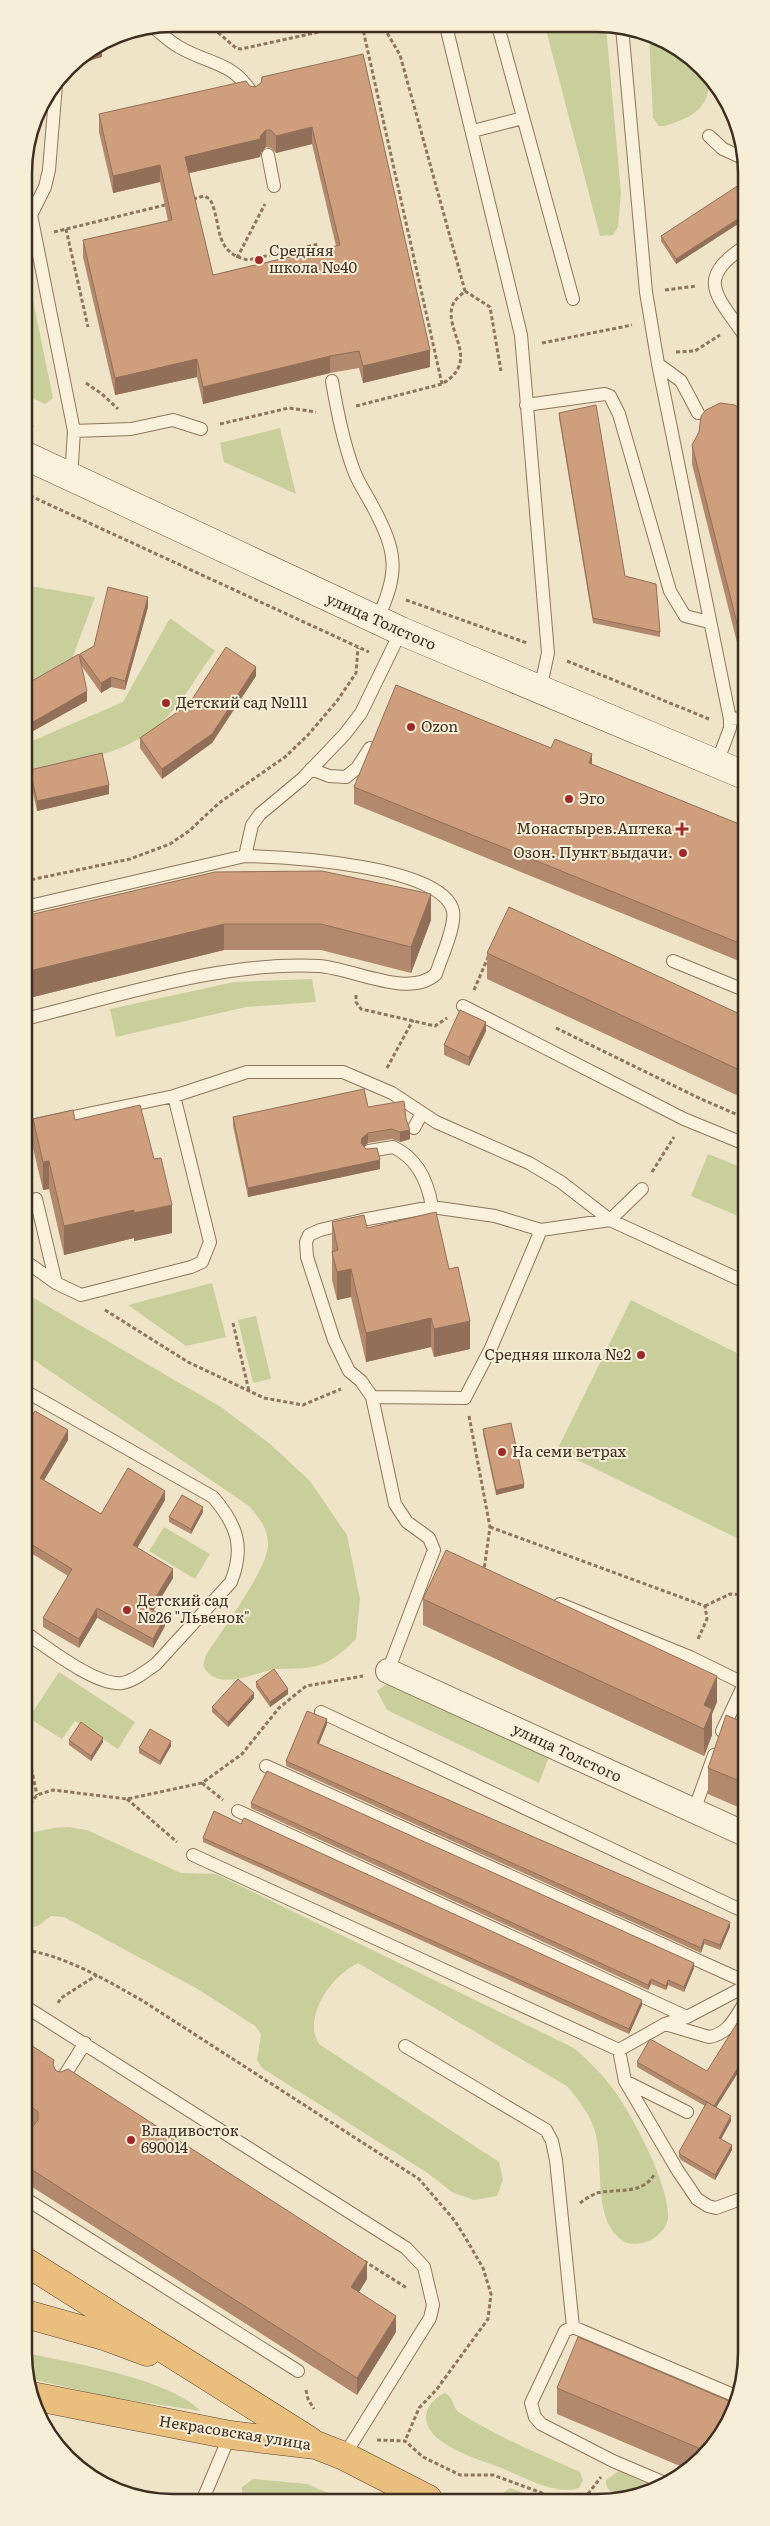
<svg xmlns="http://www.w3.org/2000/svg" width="770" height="2526" viewBox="0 0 770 2526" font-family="Literata,serif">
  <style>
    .green { fill: #c9cf9b }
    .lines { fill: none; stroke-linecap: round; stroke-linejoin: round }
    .service-casing { stroke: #8d765c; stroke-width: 14 }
    .minor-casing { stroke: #8d765c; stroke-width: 26 }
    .secondary-casing { stroke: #6f573f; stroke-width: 29 }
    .trunk-casing { stroke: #5b4430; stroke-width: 29 }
    .path { stroke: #8d765c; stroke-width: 3; stroke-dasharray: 4 2.5; stroke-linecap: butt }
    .service { stroke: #faf1dc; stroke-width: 12 }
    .minor { stroke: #faf1dc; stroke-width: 24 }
    .secondary { stroke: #faf1dc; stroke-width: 28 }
    .trunk { stroke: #eabe7c; stroke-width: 28 }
    .wall { fill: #b2896c; fill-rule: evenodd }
    .shaded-wall { fill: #916f58 }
    .building { fill: #cf9f7d; stroke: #916f58; fill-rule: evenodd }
    .poi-dot { fill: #9e2a2b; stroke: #f7eed8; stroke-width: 2 }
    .labels { text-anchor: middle; stroke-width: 4; stroke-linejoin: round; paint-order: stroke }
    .poi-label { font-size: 15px; fill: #3d2e20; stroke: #f7eed8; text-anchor: start }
    .street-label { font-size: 15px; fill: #3d2e20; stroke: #f7eed8 }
    .rim { fill: none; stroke: #3d2e20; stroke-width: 2.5 }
  </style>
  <rect width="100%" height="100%" fill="#f0e4c8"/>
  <path class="green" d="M545,26L606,27L621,193L618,227L613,235L600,236Z
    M649,35C673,44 695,57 710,78C709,110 692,117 665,126H659L653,118Z
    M24,256L53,398L45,404L24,394Z
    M280,428L296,494L224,462L220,443Z
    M25,585L95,597L71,662L25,688Z
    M170,618L215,651C199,672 186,697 168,716C132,755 73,762 25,774V744L123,702Z
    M312,979L316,1002L246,1007L116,1037L110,1009L234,982Z
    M708,1154L745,1169V1219L691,1196Z
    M212,1283L226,1337L186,1346L128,1305Z
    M25,1293L221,1407L269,1443L310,1481L347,1535L360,1599L356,1639C346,1649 335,1659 322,1664C308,1670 291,1668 276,1669C255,1672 215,1694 203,1665L206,1655C220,1633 269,1567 268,1544C268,1529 259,1517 249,1506L25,1354Z
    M631,1300L745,1357V1542L557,1450Z
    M256,1316L271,1379L253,1383L238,1320Z
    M164,1527L210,1554L195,1579L149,1551Z
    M59,1672L135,1722L118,1749L75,1721L62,1739L29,1718Z
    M388,1683L549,1757L539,1783L387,1710L377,1691Z
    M69,1827L87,1830L181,1873L216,1874L574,2048C590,2062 604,2076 616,2093C634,2119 670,2186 668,2218C668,2229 652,2242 642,2243C633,2245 625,2244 618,2237C592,2213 605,2160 594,2128C589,2113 577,2098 567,2086L358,1963C336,1974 313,2002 314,2029C314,2034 317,2039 319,2044L499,2162L503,2180L497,2196L474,2200L452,2192L426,2172L262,2068L257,2060L261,2034L255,2026L196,1988L64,1917L51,1916L38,1926L26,1929V1834L53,1828Z
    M27,2353C75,2364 167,2378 201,2411L109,2397L27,2378Z
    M445,2393C455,2398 452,2408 460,2413C498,2437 539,2454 580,2472L583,2480L579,2488C554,2496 522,2476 499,2467C478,2459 418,2442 427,2411C430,2403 437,2396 445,2393Z
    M619,2471L623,2473L656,2488L626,2499C616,2494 605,2492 606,2480Z
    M253,2479L307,2484L342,2499H242V2487Z
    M510,2488L540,2499H506L504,2492Z"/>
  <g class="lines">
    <g class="service-casing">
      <path id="service" d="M446,26L521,335L548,653L540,690
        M498,26L573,299
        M622,27L646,292L658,364L730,719V728L717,763
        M154,28C162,34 170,42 179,47C210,65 233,61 253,95
        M473,131L523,118
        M709,136L723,149L743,158
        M268,155L274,186
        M24,188L31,215L45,187L49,170L56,85
        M31,215L74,431
        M744,247C694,280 718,296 744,335
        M658,364L681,381L698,413
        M332,381C337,411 343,442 354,471C358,482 366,494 372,505C397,552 400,571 377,620
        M526,405L605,394L610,396L619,414L670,591L685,616L709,622
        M71,478L74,431L131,429L173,420L201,429
        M730,719L744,718
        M311,769L329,776L346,777L357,768L370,748
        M25,907L245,856L252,825L260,814L302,779L345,734L361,713L401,631
        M673,961L744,990
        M463,1006L684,1119L745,1144
        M25,1019C118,996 223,961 319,966C352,968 409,999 436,974C441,958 456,926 453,911C443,865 285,857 245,856
        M25,1127L174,1096L247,1072H343L392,1093L436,1122L529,1163L561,1182L610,1220L642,1189
        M414,1128L422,1113
        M369,1151L393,1147C417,1158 428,1182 432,1207
        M36,1199L56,1283
        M25,1261L56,1283L81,1295L191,1267L202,1262L210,1242L174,1096
        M25,1391L213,1497C237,1525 245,1547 231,1582L156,1664C146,1671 134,1681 122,1683C96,1686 48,1648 26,1633
        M372,1397L465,1398L491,1348L541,1230
        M560,1604L690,1657L745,1684
        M388,1671L434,1550L429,1538L407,1522L395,1504L372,1397L361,1381L349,1371L334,1340L307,1257L306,1242L309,1235L320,1230L362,1220L432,1207L495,1216L541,1230L610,1220L745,1282
        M321,1712L745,1912
        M722,1731L744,1684
        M266,1766L746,1982
        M238,1811L687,2017
        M694,1811L714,1755
        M193,1855L619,2050L665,2024L687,2017L746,1986
        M26,2007L406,2248L424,2267L433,2305L430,2318L344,2456
        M665,2024L709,2037C729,2034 735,2017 746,2001
        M405,2046L546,2130L552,2141L556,2160L573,2327
        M619,2050L625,2081L678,2171L697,2199L708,2206L716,2208L746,2197
        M61,2081L85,2043
        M625,2081L687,2112
        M26,2199L298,2371
        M667,2484L613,2461L541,2424L535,2417L531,2403L565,2331L573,2327L738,2397
        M203,2499L230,2435"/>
    </g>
    <g class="minor-casing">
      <path id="minor" d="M388,1671L745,1834"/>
    </g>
    <g class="secondary-casing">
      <path id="secondary" d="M24,455L401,631L744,775"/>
    </g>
    <g class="trunk-casing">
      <path id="trunk" d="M26,2262L310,2441
        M26,2314L104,2336L147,2352
        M32,2396L230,2435L316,2445L344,2456L428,2499"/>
    </g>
    <path class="path" d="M208,24L236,48L241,49L351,25
      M362,25L442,384
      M193,199L204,196L210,199C223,225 212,252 248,260L319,244
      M66,229L88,327
      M54,232L165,205
      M237,258L265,204
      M665,290L696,286
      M465,291L490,307L501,371
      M542,343L632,325
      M676,352L695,351L720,335
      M86,383L102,394L118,409
      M356,406L442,384C484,359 440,329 454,302C457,298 462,294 465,291L400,55L386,31L378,25
      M24,423L33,427
      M220,424L289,408L316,412
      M24,493L369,652
      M406,600L527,643
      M567,661L709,719
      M25,881L130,859L170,844L189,831L219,803L285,757L308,735L337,701L356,673L358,648
      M474,990L489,955
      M356,995V1002L361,1009L435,1026L447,1018
      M556,1028L701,1099L745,1118
      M387,1068L413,1020
      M652,1172L674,1137
      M105,1310L188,1362L264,1398L303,1405L341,1389
      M233,1323L249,1391
      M469,1416L490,1527L484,1570
      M490,1527L705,1606L707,1619L698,1639
      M705,1606L730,1594L745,1595
      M26,1743L37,1795
      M202,1783L223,1800
      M127,1799L177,1842
      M26,1809L37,1795L53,1790L127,1799L202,1783L242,1754L279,1708L306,1686L363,1676
      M26,1950C68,1957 106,1980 143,2001L419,2179L455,2221L465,2237L483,2268L491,2294L488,2319L437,2389L419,2408L405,2441
      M58,2003L61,1998L97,1975
      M580,2203C585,2199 592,2195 597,2193C617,2188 643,2196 655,2173
      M364,2261L407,2288
      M306,2390L308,2399L314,2409
      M377,2440L405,2441L423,2457L460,2475H493L553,2497L584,2499L601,2477"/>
    <use href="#service" class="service"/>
    <use href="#minor" class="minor"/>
    <use href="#secondary" class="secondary"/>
    <use href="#trunk" class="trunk"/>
  </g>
  <path class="wall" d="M363,54L430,367L363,383L359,368L330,373L203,404L197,377L115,395L83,257V240L168,221L160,182L113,193L99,132V114L250,86L255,87ZM312,144L336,246L213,275L189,173L260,157L261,152L266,147L271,148L276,153Z
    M743,186L744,220L676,264L661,241V236Z
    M744,251V283L742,280V252Z
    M559,413L625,576L660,632V637L593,623L559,418Z
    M744,413V670L692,464V445Z
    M148,607L125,690L111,687L101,693L81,665L87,701L33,731L25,716V685L80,660V654L94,646Z
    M256,676L212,743L162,779L140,748V738Z
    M551,748L744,826V963L354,804V787Z
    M30,770L109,794L37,811L30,779Z
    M25,916L431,920L411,973L321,950H224L25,999Z
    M487,953L744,1016L745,1099L487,979Z
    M486,1031L469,1066L444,1055V1045Z
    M368,1107L406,1119L410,1139L400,1142L392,1139L368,1143L364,1146L380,1169L248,1197L233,1126V1117Z
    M33,1119L75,1120L172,1233L134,1241V1238L64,1255L49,1189L43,1190L33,1148Z
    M332,1222L367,1228L449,1269L470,1349L434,1357L431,1347L366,1362L351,1297L337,1300L332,1280Z
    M25,1427L68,1440L44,1480L101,1514L165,1500L137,1548L173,1578L153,1610L165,1626L153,1648L97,1618L79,1648L43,1627V1618L68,1576L26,1550Z
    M483,1429L524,1488L496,1495L483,1434Z
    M203,1512L191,1534L169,1522V1517Z
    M423,1599L717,1702L712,1714V1735L704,1756L423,1625Z
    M256,1682L288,1694L270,1707L256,1687Z
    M254,1698L228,1727L212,1712V1707Z
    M745,1723V1810L708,1794V1768Z
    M327,1724L319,1744L730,1927L720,1950L704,1944L701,1953L286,1766V1761Z
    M69,1740L103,1742L91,1761L69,1745Z
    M171,1746L160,1765L139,1753V1748Z
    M251,1803L694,1968L684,1992L668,1985L666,1990L651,1984L648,1990L251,1808Z
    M203,1838L642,2005L629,2034L203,1842Z
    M26,2042L54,2067L56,2071L367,2279L359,2292L396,2332L357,2395L26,2183V2130H30L34,2125L32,2124L27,2125Z
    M637,2062L716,2107L731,2121L721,2139L732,2150L715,2180L681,2160L679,2157V2152L705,2106L637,2067Z
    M557,2388L709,2451L687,2469L557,2414Z"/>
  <path class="shaded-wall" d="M102,52V57L75,65V62L80,59Z
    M312,127V144L276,153V136Z
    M266,130V147L261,152L260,157L185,174V157L261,135Z
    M160,165V182L113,193V176Z
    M744,215V220L676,264V259Z
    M430,350V367L363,383V366Z
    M330,356V373L203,404V387Z
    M197,359V377L115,395V378Z
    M148,597V607L125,690V681Z
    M256,667V676L212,743L162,779V769Z
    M111,677V687L101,693V683Z
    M87,691V701L33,731V722Z
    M592,754V771L589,763Z
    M109,785V794L37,811V801Z
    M431,894V920L411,973V947Z
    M224,924V950L25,999V972Z
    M486,1022V1031L469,1066V1057Z
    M410,1130V1139L400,1142V1132Z
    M368,1133V1143L362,1148L361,1153L362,1138Z
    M380,1160V1169L248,1197V1188Z
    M49,1161V1189L43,1190V1162Z
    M172,1205V1233L134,1241V1213Z
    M134,1210V1238L64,1255V1226Z
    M351,1269V1297L337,1300V1272Z
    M431,1318V1347L366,1362V1333Z
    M470,1321V1349L434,1357V1329Z
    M68,1430V1440L40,1487V1478Z
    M524,1484V1488L496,1495V1490Z
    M165,1491V1500L133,1555V1545Z
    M203,1507V1512L191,1534V1529Z
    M173,1569V1578L149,1618V1608Z
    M97,1608V1618L79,1648V1639Z
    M165,1617V1626L153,1648V1639Z
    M717,1676V1702L712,1714V1735L704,1756V1705Z
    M288,1689V1694L270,1707V1702Z
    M254,1693V1698L228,1727V1722Z
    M327,1719V1724L317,1748V1743Z
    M103,1738V1742L91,1761V1756Z
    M171,1741V1746L160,1765V1761Z
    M730,1922V1927L720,1950V1945Z
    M704,1939V1944L701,1953V1948Z
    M694,1963V1968L684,1992V1987Z
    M651,1979V1984L648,1990V1985Z
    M668,1980V1985L666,1990V1986Z
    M642,2000V2005L629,2034V2029Z
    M746,2055V2060L714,2111V2106Z
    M27,2108V2125L26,2126V2109Z
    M731,2116V2121L719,2143V2138Z
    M732,2145V2150L715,2180V2175Z
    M367,2262V2279L351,2304V2287Z
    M396,2316V2332L357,2395V2378Z"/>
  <path class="building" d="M101,46L102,52L80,59Z
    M363,54L430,350L363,366L359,351L330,356L203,387L197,359L115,378L83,240L172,220L160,165L113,176L99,114L246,81L250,86L255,87L261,83L262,77ZM312,127L340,245L213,275L185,157L260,139L261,135L266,130H271L276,136Z
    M742,183L743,186L744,215L676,259L661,236Z
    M720,403L735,405L744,413V651L692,445L699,432L701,416L706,410Z
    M596,405L625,576L656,584L660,632L593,618L559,413Z
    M108,587L148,597L125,681L111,677L101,683L80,654L94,646Z
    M226,647L256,667L212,734L162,769L140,738L189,704Z
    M79,654L87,691L33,722L25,706V685Z
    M396,685L551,748L555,739L592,754L589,763L744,826V945L354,787Z
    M102,753L109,785L37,801L30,770Z
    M322,871L431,894L411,947L321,924H224L25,972V916L215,872Z
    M509,907L744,1016V1072L487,953Z
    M460,1010L486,1022L469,1057L444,1045Z
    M364,1089L368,1107L404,1101L406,1119L410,1130L400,1132L392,1129L368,1133L362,1138L361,1143L366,1149L377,1148L380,1160L248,1188L233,1117Z
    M140,1105L154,1159L161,1158L172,1205L134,1213V1210L64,1226L49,1161L43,1162L33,1119L73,1110L75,1120Z
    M436,1212L449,1269L458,1267L470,1321L434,1329L431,1318L366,1333L351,1269L337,1272L332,1252L338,1250L332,1222L364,1215L367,1228Z
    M35,1411L68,1430L40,1478L101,1514L128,1468L165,1491L133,1545L173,1569L149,1608L165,1617L153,1639L97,1608L79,1639L43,1618L72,1569L26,1541L25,1427Z
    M511,1423L524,1484L496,1490L483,1429Z
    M182,1495L203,1507L191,1529L169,1517Z
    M446,1550L717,1676L704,1705L712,1709L704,1729L423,1599Z
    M274,1669L288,1689L270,1702L256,1682Z
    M238,1679L254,1693L228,1722L212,1707Z
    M307,1711L327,1719L317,1743L730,1922L720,1945L704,1939L701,1948L286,1761Z
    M726,1715L745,1723V1783L708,1768Z
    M81,1722L103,1738L91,1756L69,1740Z
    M150,1729L171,1741L160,1761L139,1748Z
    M267,1771L694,1963L684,1987L668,1980L666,1986L651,1979L648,1985L251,1803Z
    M214,1811L241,1824L244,1818L642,2000L629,2029L203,1838Z
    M746,2009V2055L714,2106L637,2062L650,2039L707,2071Z
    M26,2042L54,2060L53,2065L56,2071L61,2072L68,2069L367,2262L351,2287L396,2316L357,2378L26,2166V2130H30L38,2120V2112L32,2107L27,2108L26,2109Z
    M707,2102L731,2116L719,2138L732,2145L715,2175L681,2155L679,2152Z
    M578,2337L736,2404L735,2410L709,2451L708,2452L557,2388Z"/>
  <g class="poi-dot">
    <circle cx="259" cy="260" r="5"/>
    <circle cx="166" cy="703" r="5"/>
    <circle cx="411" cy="727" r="5"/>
    <circle cx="569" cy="799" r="5"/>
    <path d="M679.5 821.5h5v5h5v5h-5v5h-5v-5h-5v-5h5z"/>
    <circle cx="683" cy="853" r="5"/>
    <circle cx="641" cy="1355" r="5"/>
    <circle cx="502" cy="1452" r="5"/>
    <circle cx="127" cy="1610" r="5"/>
    <circle cx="131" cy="2140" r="5"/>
  </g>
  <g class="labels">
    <g class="poi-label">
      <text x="269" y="256">Средняя<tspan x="269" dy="17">школа №40</tspan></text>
      <text x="176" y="708">Детский сад №111</text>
      <text x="421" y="732">Ozon</text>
      <text x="579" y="804">Эго</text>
      <text x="672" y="834" text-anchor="end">Монастырев.Аптека</text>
      <text x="673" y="858" text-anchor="end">Озон. Пункт выдачи.</text>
      <text x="631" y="1360" text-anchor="end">Средняя школа №2</text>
      <text x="512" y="1457">На семи ветрах</text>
      <text x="137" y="1606">Детский сад<tspan x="137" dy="17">№26 "Львенок"</tspan></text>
      <text x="141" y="2136">Владивосток<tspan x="141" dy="17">690014</tspan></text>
    </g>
    <g class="street-label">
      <text transform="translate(381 622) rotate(24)" y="5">улица Толстого</text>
      <text transform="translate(567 1753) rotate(25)" y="5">улица Толстого</text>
      <text transform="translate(235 2433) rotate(9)" y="5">Некрасовская улица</text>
    </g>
  </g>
  <path d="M0 0H770V2526H0ZM173 32H597A141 141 0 0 1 738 173V2353A141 141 0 0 1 597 2494H173A141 141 0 0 1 32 2353V173A141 141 0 0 1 173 32Z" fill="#f7eed8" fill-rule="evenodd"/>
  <path class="rim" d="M173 32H597A141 141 0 0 1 738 173V2353A141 141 0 0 1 597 2494H173A141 141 0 0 1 32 2353V173A141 141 0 0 1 173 32Z"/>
</svg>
